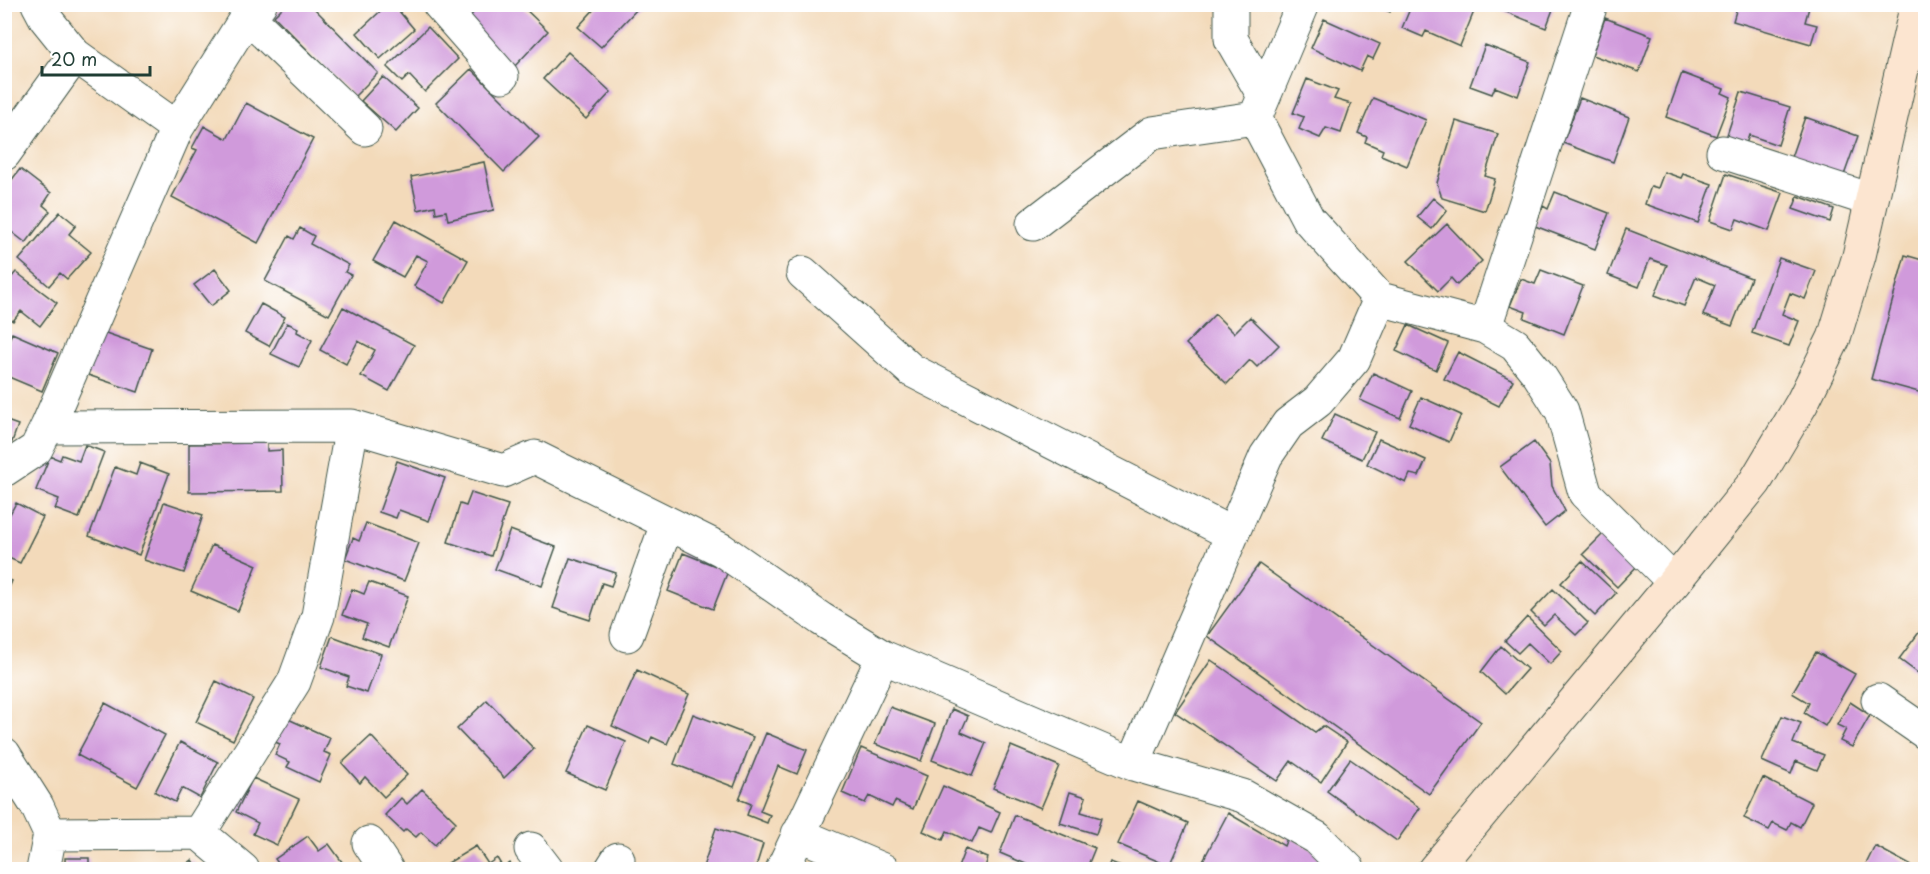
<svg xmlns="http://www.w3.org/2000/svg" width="1930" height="874" viewBox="0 0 1930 874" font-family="'Playpen Sans',sans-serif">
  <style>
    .building { fill: #d09adb }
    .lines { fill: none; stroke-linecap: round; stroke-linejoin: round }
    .street-casing { stroke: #3f5548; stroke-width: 35 }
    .secondary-casing { stroke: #3f5548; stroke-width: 35 }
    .street { stroke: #fff; stroke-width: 33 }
    .secondary { stroke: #fce5d0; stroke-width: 33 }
  </style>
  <rect width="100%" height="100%" fill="#fff"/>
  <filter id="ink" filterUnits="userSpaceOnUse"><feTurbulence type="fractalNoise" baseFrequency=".0167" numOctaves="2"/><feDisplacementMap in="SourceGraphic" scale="12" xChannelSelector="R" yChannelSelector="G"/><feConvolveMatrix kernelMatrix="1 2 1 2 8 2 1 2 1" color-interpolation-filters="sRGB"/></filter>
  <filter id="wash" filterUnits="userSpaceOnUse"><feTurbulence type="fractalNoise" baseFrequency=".008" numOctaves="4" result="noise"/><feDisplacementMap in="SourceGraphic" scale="24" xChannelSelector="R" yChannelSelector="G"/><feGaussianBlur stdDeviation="1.35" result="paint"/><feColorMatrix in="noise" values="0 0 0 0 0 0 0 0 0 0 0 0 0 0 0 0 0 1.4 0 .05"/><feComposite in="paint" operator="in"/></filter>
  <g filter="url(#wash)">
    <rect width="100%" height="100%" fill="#f3daba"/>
    <g id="blocks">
      <path class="building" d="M388,4H393L414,29L380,59L357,33Z
        M481,4H520L548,31L514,67L466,21Z
        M599,4H638L640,6L601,47L578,27Z
        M1373,4H1393L1390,12Z
        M1412,4H1477L1460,46L1426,31L1423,37L1402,28Z
        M1497,4H1555L1546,28L1496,8Z
        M1738,4H1810L1805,22L1817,25L1811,44L1733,21Z
        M285,5H311L378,73L354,97L274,16Z
        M1605,18L1652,36L1639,72L1592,55Z
        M1324,19L1380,44L1373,59L1367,56L1360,71L1311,48Z
        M428,27L458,59L425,92L409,75L402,82L387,67Z
        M1485,45L1530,62L1518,96L1495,87L1492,94L1470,86Z
        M568,52L611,92L586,119L543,79Z
        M471,69L539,137L504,172L436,103Z
        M1682,73L1724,89L1722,93L1731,97L1716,136L1666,117Z
        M383,77L418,108L396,132L361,101Z
        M1307,79L1338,91L1334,99L1351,104L1341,133L1326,128L1320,138L1299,129L1304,117L1293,113Z
        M4,85L10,90L4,97Z
        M1741,92L1790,107L1778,145L1749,135L1746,144L1726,138Z
        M1373,98L1426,120L1407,166L1381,155L1383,150L1365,142L1367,137L1358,133Z
        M1580,98L1629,117L1613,162L1563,143Z
        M4,100L15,110L4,121Z
        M246,103L313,139L258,243L172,197L197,150L192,148L204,126L227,139Z
        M1805,117L1858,136L1843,178L1790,160Z
        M1456,121L1498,134L1485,176L1495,179L1485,211L1442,198L1437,183Z
        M484,162L494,210L448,220L446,211L436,213L435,206L418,210L411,177Z
        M20,169L51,193L43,205L50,211L26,243L4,226V190Z
        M1664,172L1681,178L1683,174L1712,184L1698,223L1645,204L1651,186L1658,188Z
        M1726,174L1783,193L1769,231L1737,219L1733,229L1710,221Z
        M1555,192L1609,213L1595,249L1535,226L1543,206L1548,209Z
        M1798,196L1834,209L1830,222L1793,209Z
        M1433,198L1447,210L1432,229L1417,217Z
        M60,212L76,225L69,234L91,252L67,279L60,273L49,286L19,260Z
        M396,220L468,260L444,303L414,286L428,261L416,255L403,277L373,261Z
        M1447,224L1482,261L1457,285L1451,278L1438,291L1408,261Z
        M300,228L314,236L310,244L349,265L345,272L351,275L329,315L265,281L289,236L294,239Z
        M1626,229L1751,278L1732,326L1703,315L1715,285L1696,277L1684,306L1655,295L1667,265L1650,259L1639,287L1608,275Z
        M1905,255L1926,261V394L1871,379Z
        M1779,258L1816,271L1805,299L1790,293L1782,314L1799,321L1789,346L1752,333Z
        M215,269L231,290L211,306L194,285Z
        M1541,270L1583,286L1564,334L1524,318L1526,312L1510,306L1521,279L1535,284Z
        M16,272L57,303L40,326L21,311L13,321L4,315V286Z
        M261,304L285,317L269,346L245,333Z
        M343,307L414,345L389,391L361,376L375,350L358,341L346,364L320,350Z
        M1215,314L1234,333L1250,317L1279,345L1257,367L1250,360L1227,384L1186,344Z
        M287,323L298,328L297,332L312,340L299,367L271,354Z
        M1408,325L1448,343L1436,370L1396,351Z
        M100,331L152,349L138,392L85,374Z
        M12,333L58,353L42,391L4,375V351Z
        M1458,352L1513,380L1499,406L1444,379Z
        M1373,373L1412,391L1400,418L1360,400Z
        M1421,397L1461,415L1449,442L1409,424Z
        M1335,414L1375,432L1362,459L1322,441Z
        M4,420L18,425L12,442L4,438Z
        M1379,439L1426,460L1419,476L1410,474L1406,483L1367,464Z
        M1534,442L1550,464L1552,486L1565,511L1545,527L1500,467Z
        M267,443V451L282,450L283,491L189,492V444Z
        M85,445L104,452L79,518L55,509L59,499L36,490L50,456L60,460L62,455L79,461Z
        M397,461L445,478L429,521L399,510L396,518L379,512Z
        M140,463L169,474L139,555L89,536L115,467L136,475Z
        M471,493L508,505L491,556L448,542L460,504L466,506Z
        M164,502L203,515L184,573L144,560Z
        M16,503L43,517L20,563L4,556V525Z
        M366,523L419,543L404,581L345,559L353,538L359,541Z
        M510,530L556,547L542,586L495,569Z
        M1605,532L1638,565L1617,587L1583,554Z
        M212,545L257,565L238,611L191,591Z
        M683,553L728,571L713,609L668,591Z
        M570,558L616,573L611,586L602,583L590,620L553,608Z
        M1582,561L1616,593L1595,616L1561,583Z
        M1259,564L1481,722L1429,794L1207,636Z
        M4,578L12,581L4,599Z
        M369,582L408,596L389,647L362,637L367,624L342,615L352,589L364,594Z
        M1553,589L1588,623L1576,635L1554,615L1544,625L1531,612Z
        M1527,617L1562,651L1550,664L1528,643L1518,653L1505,641Z
        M1926,623V679L1899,659Z
        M332,636L381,654L367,693L346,686L349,677L321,667Z
        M1501,646L1527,669L1505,694L1481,672Z
        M1816,652L1855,674L1825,726L1804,713L1809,703L1792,693Z
        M1211,660L1315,732L1323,726L1347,742L1321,782L1291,761L1277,781L1175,712Z
        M637,670L689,694L667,744L652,737L649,743L612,726Z
        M216,681L253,699L233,740L196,722Z
        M487,700L534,749L504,778L457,729Z
        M1850,702L1870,715L1852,747L1840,741L1846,729L1837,725Z
        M105,703L165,735L137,787L77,755Z
        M890,707L935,724L921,761L875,744Z
        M952,709L968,716L961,732L986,743L972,776L932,760Z
        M693,714L753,737L734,787L674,764Z
        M1782,716L1801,723L1793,743L1824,755L1817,770L1796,761L1791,774L1762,761Z
        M286,718L330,738L324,752L331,755L319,782L287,767L290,762L275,755L280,744L275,742Z
        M588,725L626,742L605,790L566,773Z
        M766,733L807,750L797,774L778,766L760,811L770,815L767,823L747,815L751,804L739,799Z
        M371,736L407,775L384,797L365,777L360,783L342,763Z
        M180,742L218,762L200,798L182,788L175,802L155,792Z
        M1011,746L1059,766L1041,808L993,788Z
        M861,748L927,776L913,809L895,801L892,807L869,796L865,803L842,793Z
        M1350,759L1420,808L1397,841L1327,791Z
        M253,778L299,799L277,845L253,834L258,823L236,812Z
        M1763,778L1812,803L1800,827L1791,822L1787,830L1773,823L1769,830L1744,818Z
        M943,786L1000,812L991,833L979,828L972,843L947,831L943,840L923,831Z
        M422,789L456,822L435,845L421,832L416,837L406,829L403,832L385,815L401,798L407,804Z
        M1070,792L1086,797L1081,812L1101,818L1096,834L1060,823Z
        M1138,801L1188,823L1169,866L1118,844Z
        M1228,813L1284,846L1288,836L1314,850L1328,870H1198Z
        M1015,815L1095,848L1086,870H1040L1000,853Z
        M716,828L763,844L755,870H702Z
        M308,836L319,851L329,844L345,866L341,870H283L275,859Z
        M476,846L488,864L497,858L503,868L510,863L514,870H452L448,863Z
        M1875,846L1919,870H1863Z
        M965,849L988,858L984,870H957Z
        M65,858H89V870H65Z
        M192,860L198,870H179Z
        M1110,862L1130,869V870H1107Z"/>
    </g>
  </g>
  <g filter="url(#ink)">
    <use href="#blocks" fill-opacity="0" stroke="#3f5548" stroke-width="1.5"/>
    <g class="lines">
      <g class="street-casing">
        <path id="street" d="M439,4L502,76
          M1231,4V39L1264,96
          M1303,4L1255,118L1308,219L1380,299L1485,327L1515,345L1539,375L1562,411L1585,493L1674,582
          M247,16L365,129
          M177,128L246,18L260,4
          M1723,152L1871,200
          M4,154L75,55
          M1033,224L1152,133L1255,118
          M803,273L911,370L1232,534
          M1485,327L1591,4
          M47,427L352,426L503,471L535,457L722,550L821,619L883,657L1133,764L1243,796L1317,838L1349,870
          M4,470L36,449L47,427L177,128L75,55L46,19L38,4
          M627,635L667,524
          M1878,700L1926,733
          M4,754L37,806L50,834L43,870
          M1133,764L1266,456L1288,424L1318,401L1354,359L1380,299
          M199,833L294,682L318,616L352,426
          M50,834L199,833L243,870
          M798,834L883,870
          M369,843L387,870
          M531,849L547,870
          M611,870L618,859
          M782,870L883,657"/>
      </g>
      <g class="secondary-casing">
        <path id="secondary" d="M1434,870L1674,582L1755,482L1802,403L1834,338L1859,256L1917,4"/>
      </g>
      <use href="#street" class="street"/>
      <use href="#secondary" class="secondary"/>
    </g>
  </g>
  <rect width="1930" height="874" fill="none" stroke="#fff" stroke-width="24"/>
  <path d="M42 66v9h108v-9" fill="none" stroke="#1f3d34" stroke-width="3"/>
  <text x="51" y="66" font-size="18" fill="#1f3d34" stroke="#ffffff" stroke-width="4.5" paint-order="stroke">20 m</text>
</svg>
